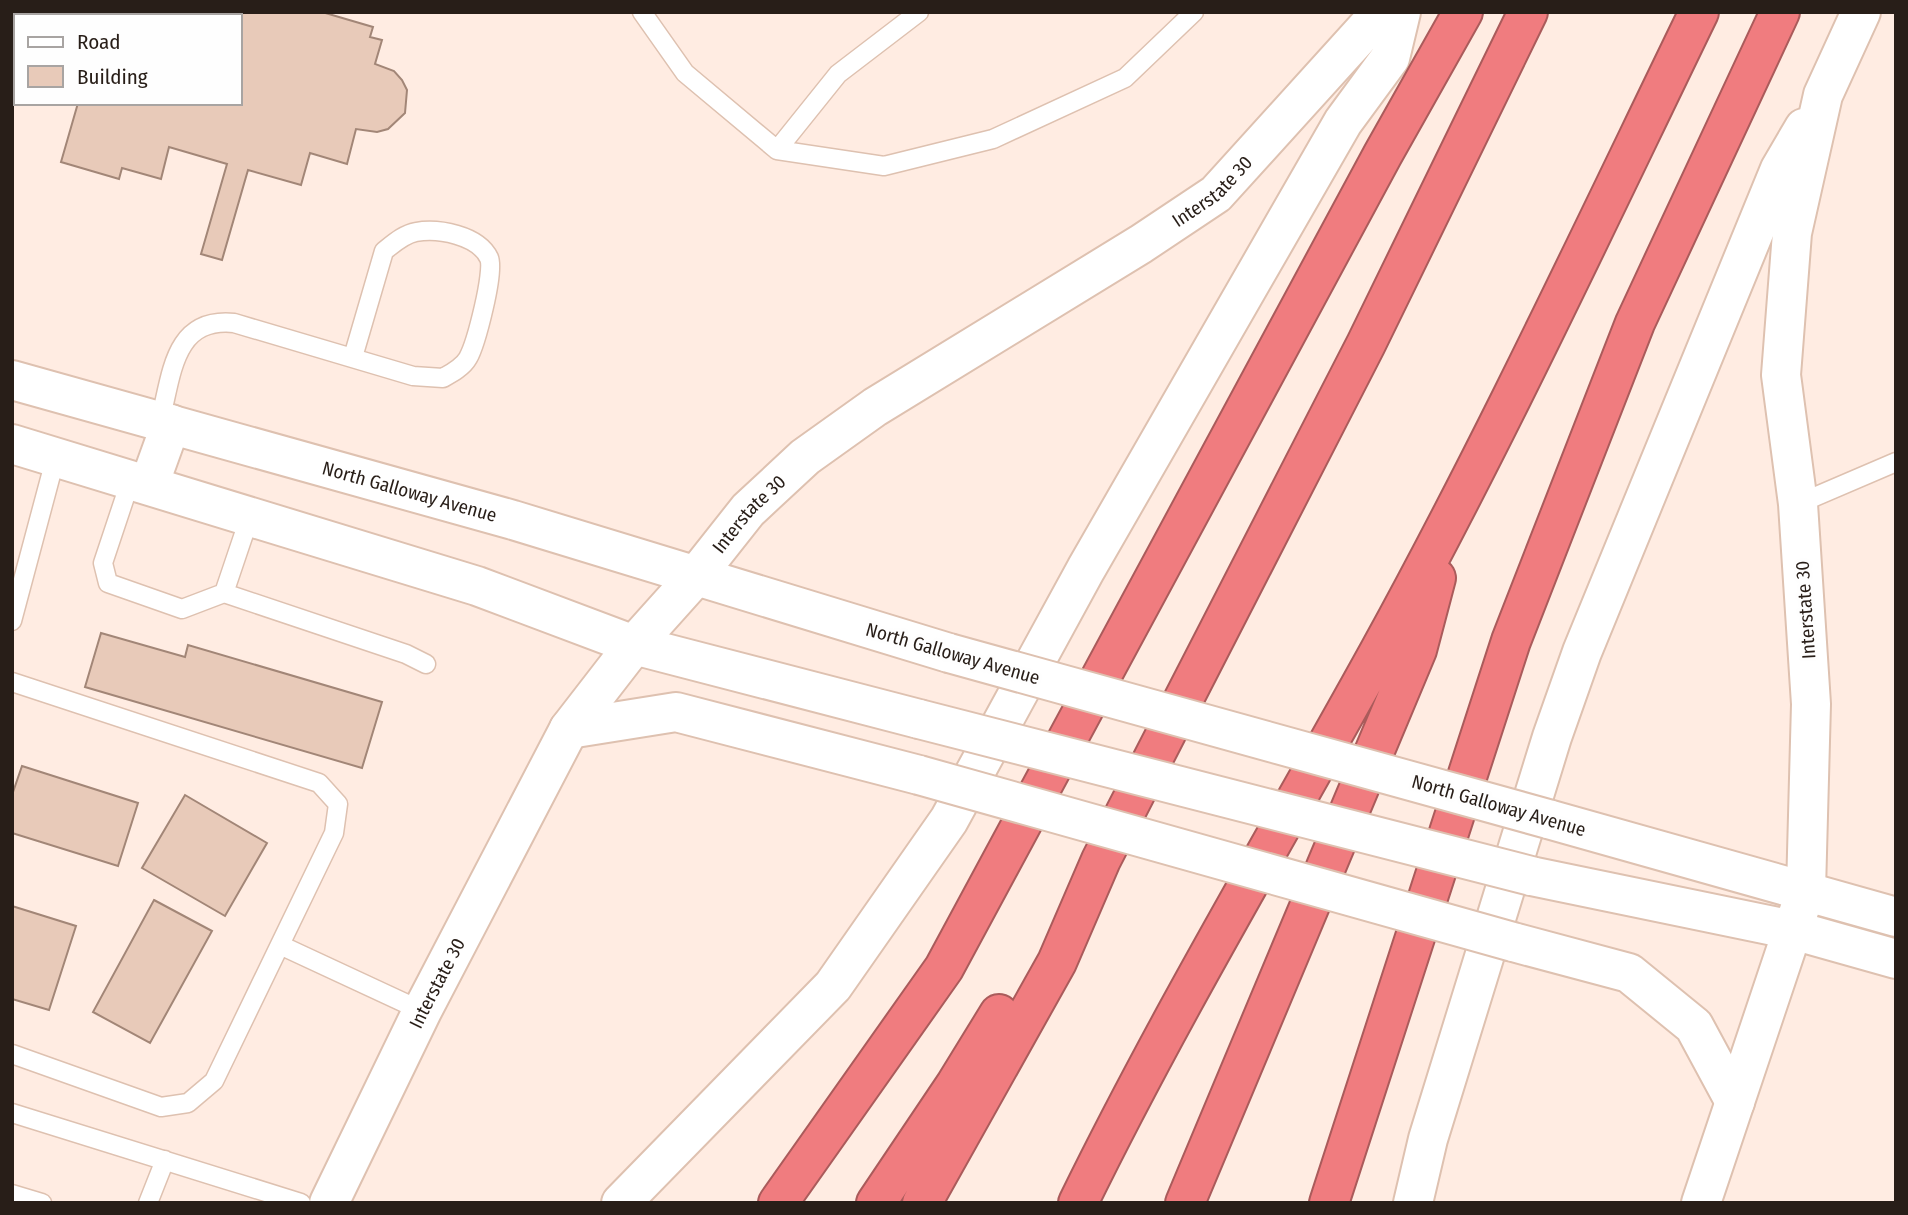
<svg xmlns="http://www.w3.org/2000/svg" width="1908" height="1215" viewBox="0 0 1908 1215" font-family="'Fira Sans Condensed',sans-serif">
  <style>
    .building { fill: #e8cab9; stroke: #a28677; stroke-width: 2 }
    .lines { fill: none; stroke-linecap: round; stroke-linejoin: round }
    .lane-casing { stroke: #dec1b0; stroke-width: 21 }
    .secondary-casing { stroke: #dec1b0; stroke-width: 42 }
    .highway-casing { stroke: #aa5b5b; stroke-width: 42 }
    .lane { stroke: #fff; stroke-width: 18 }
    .secondary { stroke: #fff; stroke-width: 38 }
    .highway { stroke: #f07c7f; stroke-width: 38 }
    .secondary-bridge-casing { stroke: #dec1b0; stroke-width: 42; stroke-linecap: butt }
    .secondary-bridge { stroke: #fff; stroke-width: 38 }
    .labels { text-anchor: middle; stroke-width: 7; stroke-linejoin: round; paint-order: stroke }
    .street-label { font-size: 19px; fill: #281e18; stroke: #fefefe }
  </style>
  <rect width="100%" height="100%" fill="#ffece2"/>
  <path class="building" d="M79,12H322L373,27L370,37L382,40L375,64L394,71L402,80L407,90L405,113L388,129L377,132L356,129L347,164L310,153L301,185L248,170L222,260L201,254L227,164L169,147L161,179L122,168L119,179L61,162L78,103H240V16H78Z
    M101,633L185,657L188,645L382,702L362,768L85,687Z
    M22,766L138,803L118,866L12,833V795Z
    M185,795L267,843L225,916L142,868Z
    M154,900L212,931L150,1043L93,1012Z
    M12,906L76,926L49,1010L12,999Z"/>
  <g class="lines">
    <g class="lane-casing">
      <path id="lane" d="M642,12L685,73L777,150L884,166L993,139L1125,78L1194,12
        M777,150L838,74L919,12
        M160,421C172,375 173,317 234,323L413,376L443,378C452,373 463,367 468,358C476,344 495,271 489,258C478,235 438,228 416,232C404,234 393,244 384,251L353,357
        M131,479L103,563L108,583L182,609L224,593L406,654L426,664
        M1798,504L1896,462
        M224,593L250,516
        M12,621L56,456
        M12,682L319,783L338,804L334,833L214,1081L188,1103L161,1107L12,1054
        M280,945L422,1011
        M12,1113L301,1203
        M12,1194L42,1203
        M148,1203L165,1160"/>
    </g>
    <g class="secondary-casing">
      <g id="secondary">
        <path id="s1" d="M12,380L513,520L949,653"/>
        <path d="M12,444L477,586L634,645L919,719"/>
        <path d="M149,485L171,424"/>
        <path d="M569,729L676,712L919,775"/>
        <path d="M1548,819L1896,917"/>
        <path d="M1531,876L1793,930L1896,959"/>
        <path d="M1513,942L1629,973L1694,1026L1735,1102"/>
        <path id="s2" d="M329,1203L422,1011L569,729L634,645L695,577L748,510L805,457L875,407L1141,244L1216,194L1381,12"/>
        <path d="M621,1203L833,986L949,820L1086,569L1343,122L1390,58L1401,12"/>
        <path d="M1413,1203L1428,1139L1552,737L1582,652L1780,169L1804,128"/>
        <path d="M1701,1203L1806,890L1811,704L1798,504L1781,375L1792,233L1823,95L1861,12"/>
      </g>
    </g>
    <g class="highway-casing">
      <path id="highway" d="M778,1203L944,968L1383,154L1463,12
        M876,1203L956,1084L999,1014
        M922,1203L1057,962L1101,860L1366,344L1528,12
        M1078,1203C1170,1015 1278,835 1379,652C1494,443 1595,226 1699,12
        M1185,1203L1417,650L1436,578
        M1329,1203L1511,641L1635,323L1780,12"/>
    </g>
    <use href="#lane" class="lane"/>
    <use href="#secondary" class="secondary"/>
    <use href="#highway" class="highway"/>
    <g class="secondary-bridge-casing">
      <path id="secondary-bridge" d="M949,653L1548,819
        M919,719L1531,876
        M919,775L1513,942"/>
    </g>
    <use href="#secondary-bridge" class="secondary-bridge"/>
  </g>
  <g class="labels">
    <g class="street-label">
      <text dy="7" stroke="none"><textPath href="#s2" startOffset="1379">Interstate 30</textPath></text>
      <text dy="7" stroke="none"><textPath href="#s1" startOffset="413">North Galloway Avenue</textPath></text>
      <text dy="7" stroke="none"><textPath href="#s2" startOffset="812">Interstate 30</textPath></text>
      <text transform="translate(1805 610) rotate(-94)" y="7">Interstate 30</text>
      <text transform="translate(953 653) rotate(16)" y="7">North Galloway Avenue</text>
      <text transform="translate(1499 805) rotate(16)" y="7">North Galloway Avenue</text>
      <text dy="7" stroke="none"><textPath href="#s2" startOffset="245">Interstate 30</textPath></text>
    </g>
  </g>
  <rect width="1908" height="1215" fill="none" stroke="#281e18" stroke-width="28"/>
  <rect x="14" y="14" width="228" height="91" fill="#fefefe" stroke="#a8a4a2" stroke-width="2"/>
  <rect x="28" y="37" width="35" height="10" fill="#ffffff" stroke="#a8a4a2" stroke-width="2"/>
  <text x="77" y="49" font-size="21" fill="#281e18">Road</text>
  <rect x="28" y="66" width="35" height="21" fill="#e8cab9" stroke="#a8a4a2" stroke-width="2"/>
  <text x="77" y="84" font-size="21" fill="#281e18">Building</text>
</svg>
